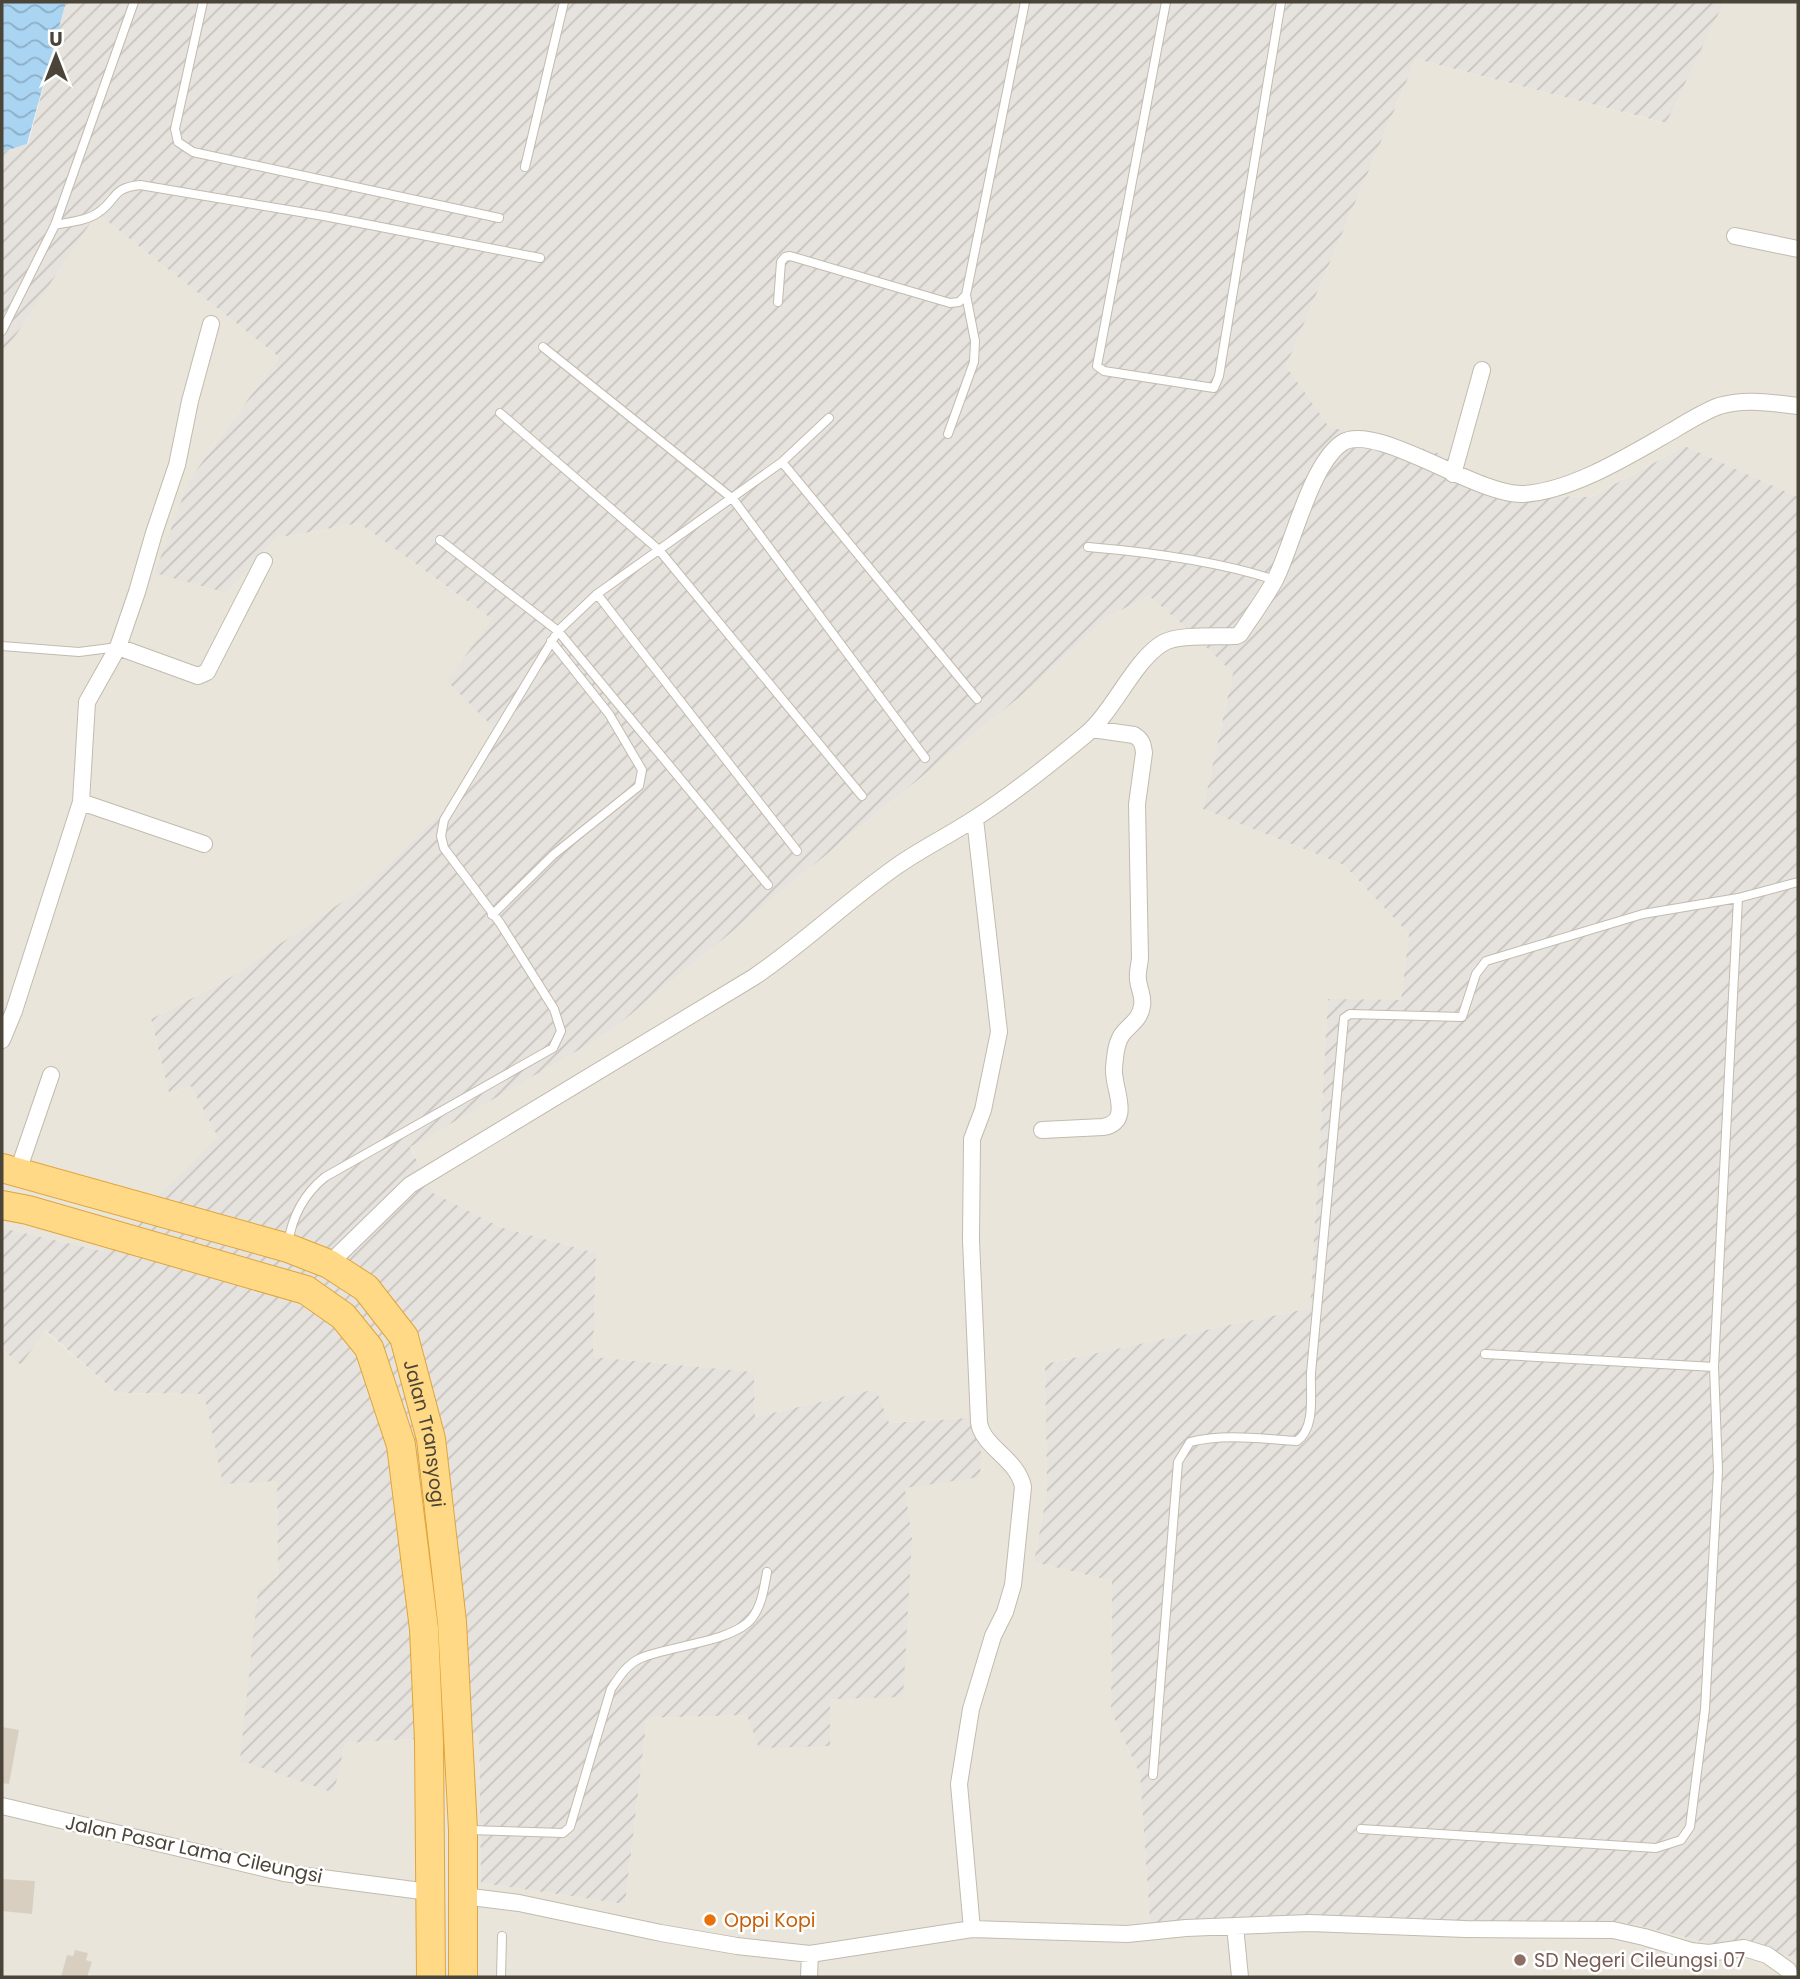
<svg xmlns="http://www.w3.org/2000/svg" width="1800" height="1979" viewBox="0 0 1800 1979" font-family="Poppins,sans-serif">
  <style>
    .residential { fill: #eae5da }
    .industrial { fill: url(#industrial-furrows) }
    .water { fill: url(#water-waves) }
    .building { fill: #d8cfc1 }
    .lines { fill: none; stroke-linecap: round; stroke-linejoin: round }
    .service-casing { stroke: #c2bbae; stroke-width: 10 }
    .minor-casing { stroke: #c2bbae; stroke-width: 18 }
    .trunk-casing { stroke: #e0a43c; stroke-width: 30 }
    .service { stroke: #fff; stroke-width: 8 }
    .minor { stroke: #fff; stroke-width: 16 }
    .trunk { stroke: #ffd985; stroke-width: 28 }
    .food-dot { fill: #e8710a; stroke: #fff; stroke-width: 2.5 }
    .education-dot { fill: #8d6e63; stroke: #fff; stroke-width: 2.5 }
    .labels { text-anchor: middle; stroke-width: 5; stroke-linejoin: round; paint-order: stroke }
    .street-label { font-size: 19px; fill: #4b4439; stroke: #fff }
    .food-label { font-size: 19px; fill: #c56008; stroke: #fff; text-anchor: start }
    .education-label { font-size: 19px; fill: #785e54; stroke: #fff; text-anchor: start }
  </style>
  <defs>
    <pattern id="industrial-furrows" width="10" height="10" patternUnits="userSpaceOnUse" patternTransform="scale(1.75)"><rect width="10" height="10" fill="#e6e2dd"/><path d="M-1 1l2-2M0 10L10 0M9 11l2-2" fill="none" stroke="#c7c3be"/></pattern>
    <pattern id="water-waves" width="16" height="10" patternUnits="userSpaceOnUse" patternTransform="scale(1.75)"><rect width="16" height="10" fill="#a9d4f2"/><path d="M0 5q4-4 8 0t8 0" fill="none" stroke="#8caec5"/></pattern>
  </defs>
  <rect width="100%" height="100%" fill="#f6f3ec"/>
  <path class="residential" d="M1724,2H1798V497L1685,446L1591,497L1513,495L1434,451L1328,427L1286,366L1416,59L1665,123Z
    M96,212L279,357L189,480L227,593L276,538L359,523L492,619L500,734L455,799L364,887L222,983L151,1019L169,1093L191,1086L219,1137L102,1251L2,1228V356Z
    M1149,596L1182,624L1233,673L1203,809L1344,865L1409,934L1401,1000H1328L1310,1308L1045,1364L1047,1492L1034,1562L1112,1581L1111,1711L1140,1775L1150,1923L1331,1918L1633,1924L1720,1946L1795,1957L1798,1977H2V1349L21,1364L44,1330L117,1393L204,1394L224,1483L277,1481L278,1576L334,1792L345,1743L479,1735L481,1883L625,1904L647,1718L747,1715L830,1745L829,1699L912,1539L905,1488L982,1417L888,1423L876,1389L755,1417L754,1372L593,1357L596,1253L500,1227L432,1193L410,1146L608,1033L1033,686L1107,617Z"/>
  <path class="industrial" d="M66,2H1724L1666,123L1416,59L1286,366L1329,427L1434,451L1513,495L1591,497L1685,446L1798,497V1976L1795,1957L1720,1946L1633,1924L1331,1918L1150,1923L1140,1775L1111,1711L1112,1581L1034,1562L1047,1492L1045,1364L1310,1308L1328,999L1401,1000L1409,934L1344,865L1203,809L1233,673L1182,624L1149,596L1107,617L1033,686L608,1033L410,1147L433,1193L500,1227L596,1253L593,1357L754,1372L755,1417L876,1389L889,1423L982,1417L980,1477L905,1488L912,1539L903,1697L830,1699V1746L759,1748L747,1715L647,1718L625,1904L481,1883L479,1735L345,1743L334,1793L240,1760L258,1591L278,1576L277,1481L223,1484L204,1394L117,1393L45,1330L21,1365L2,1349V1228L102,1251L218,1137L191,1086L169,1093L151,1019L222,983L364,887L455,799L500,734L447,681L492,619L359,523L276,538L227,593L155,573L189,480L279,357L97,213L2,356V152L28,144Z"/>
  <path class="water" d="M2,2H66L27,144L2,152Z"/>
  <path class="building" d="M2,1727L19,1730L9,1784L2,1783Z
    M2,1879L35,1881L32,1914L2,1911Z
    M75,1950L88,1953L86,1960L92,1962L87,1977H61L67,1955L73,1956Z"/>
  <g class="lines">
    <g class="service-casing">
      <path id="service" d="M203,2L175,129L178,142L193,152L499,218
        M1166,2L1097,366L1104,371L1214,388L1219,376L1281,2
        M525,167L564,2
        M55,225C69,222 87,221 99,212C118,199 111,188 140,185L324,216L540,258
        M778,302L781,262L785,257L790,256L950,303L959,302L966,295L1025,2
        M2,331L55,225L134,2
        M543,347L733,499L925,758
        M500,413L659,550L862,796
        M948,434L974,362L975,341L966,295
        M782,462L977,699
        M440,540L558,631L768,885
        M1088,547C1147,552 1218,561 1275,580
        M597,594L797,851
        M2,646L79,652L118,647
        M492,915L553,855L639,786L642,770L609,714L551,641
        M288,1244C292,1216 304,1194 325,1177L553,1048L561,1031L554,1009L500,923L444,848L441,836L444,820L558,631L597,594L782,462L829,418
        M1485,1354L1714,1367
        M1153,1775L1178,1462L1190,1442C1224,1433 1263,1439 1297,1441C1316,1427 1310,1395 1311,1373L1344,1018L1350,1014L1462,1017L1476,974L1486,961L1643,914L1738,898L1798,882
        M1361,1829L1656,1848L1681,1840L1690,1827L1705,1709L1718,1471L1714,1367L1738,898
        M469,1830L563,1833L570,1827L611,1689C619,1677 627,1664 641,1658C668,1646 734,1642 752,1618C762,1605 764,1588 767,1572
        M501,1977L502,1936"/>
    </g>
    <g class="minor-casing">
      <path id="minor" d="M1735,236L1798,249
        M1453,474L1482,370
        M118,647L198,676L207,672L264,561
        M81,802L204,844
        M2,1040L14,1011L81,802L87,702L118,647L137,592L154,533L177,465L190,401L211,324
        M1042,1130L1103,1127C1134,1122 1112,1087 1114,1068C1115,1056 1116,1041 1124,1032C1132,1023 1140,1019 1142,1006C1144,996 1139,990 1138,980C1137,974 1139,966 1140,959L1137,804L1144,753C1143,744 1142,740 1134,735L1092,729
        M18,1171L51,1075
        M329,1264L410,1185L754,977C804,943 847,901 897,866C921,849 948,836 974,819C1012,795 1049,765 1084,736C1113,713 1134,660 1163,643C1179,634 1216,637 1236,636L1240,634C1252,616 1265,598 1275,580C1293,545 1310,465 1342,443C1374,421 1476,495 1522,494C1571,492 1630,455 1672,431C1687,422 1703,412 1719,406C1745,398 1772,403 1798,406
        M2,1806L284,1873L429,1892
        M463,1896L519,1903L661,1933L737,1946L810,1954L972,1929L1127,1934L1186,1928L1310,1923L1465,1929L1613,1930L1644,1937L1691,1951L1709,1953L1744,1948L1767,1955L1788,1970L1791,1977
        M1235,1926L1240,1977
        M972,1929L959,1784L971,1709L993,1636L1005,1612L1013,1585L1023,1487C1018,1459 982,1447 979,1422L971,1240L972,1139L983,1110L999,1032L975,819
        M809,1977L810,1954"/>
    </g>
    <g class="trunk-casing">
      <g id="trunk">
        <path id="s1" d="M2,1168L288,1248L329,1264L366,1288L404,1337L431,1439L452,1622L463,1830V1977"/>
        <path d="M2,1205L28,1210L306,1290L343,1316L369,1348L401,1445L424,1629L429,1741L431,1977"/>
      </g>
    </g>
    <use href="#service" class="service"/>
    <use href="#minor" class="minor"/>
    <use href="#trunk" class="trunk"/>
  </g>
  <circle class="food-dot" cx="710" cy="1920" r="7"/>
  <circle class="education-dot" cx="1520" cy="1960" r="7"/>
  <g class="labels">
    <g class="street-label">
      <text dy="7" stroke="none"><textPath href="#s1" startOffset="546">Jalan Transyogi</textPath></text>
      <text transform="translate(194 1849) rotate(12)" y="7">Jalan Pasar Lama Cileungsi</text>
    </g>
    <g class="food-label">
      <text x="724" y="1927">Oppi Kopi</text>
    </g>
    <g class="education-label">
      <text x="1534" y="1967">SD Negeri Cileungsi 07</text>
    </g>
  </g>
  <rect width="1800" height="1979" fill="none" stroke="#4b4439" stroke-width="7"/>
  <g transform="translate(56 56)" stroke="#ffffff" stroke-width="5" paint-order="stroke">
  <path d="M0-5L12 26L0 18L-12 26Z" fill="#4b4439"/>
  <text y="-10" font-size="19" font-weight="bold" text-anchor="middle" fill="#4b4439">U</text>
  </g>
</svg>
